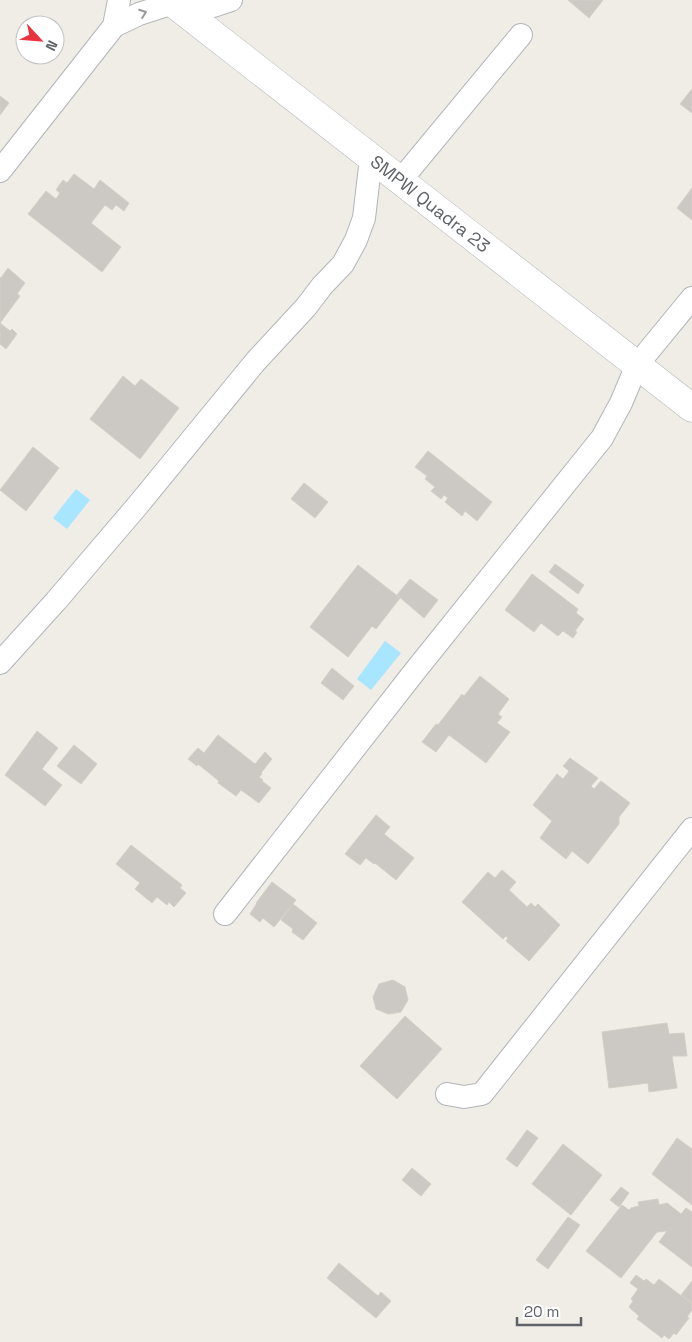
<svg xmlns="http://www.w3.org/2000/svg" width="692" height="1342" viewBox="0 0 692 1342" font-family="'Space Grotesk',sans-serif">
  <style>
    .water { fill: #a8e5ff }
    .building { fill: #ccc8c4; stroke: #d5cec5 }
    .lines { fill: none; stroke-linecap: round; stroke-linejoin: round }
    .street-casing { stroke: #b2b5b9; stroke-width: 24 }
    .secondary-casing { stroke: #b3b7bb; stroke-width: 29 }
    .street { stroke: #fff; stroke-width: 22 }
    .secondary { stroke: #fff; stroke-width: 28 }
    .oneway { stroke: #969a9c }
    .labels { text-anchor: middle; stroke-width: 4; stroke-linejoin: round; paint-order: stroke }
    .street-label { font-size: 18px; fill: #5e6367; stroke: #fff }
  </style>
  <rect width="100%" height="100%" fill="#f0ede7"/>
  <path class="water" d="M76,489L90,500L67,529L53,518Z
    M385,641L401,653L371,690L357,679Z"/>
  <path class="building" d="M568,0H603L589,18Z
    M692,89V113L680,104Z
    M0,96L9,103L0,115Z
    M74,174L94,189L100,180L129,203L124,211L116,205L112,210L105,205L91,223L121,247L102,272L28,214L46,191L56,199L60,193L56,190L63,180L67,183Z
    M692,188V220L677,208Z
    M8,268L25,283L17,294L20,296L0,323V277L1,278Z
    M0,323L10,331L12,329L17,334L6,349L0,344Z
    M123,376L135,386L141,379L179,408L140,459L90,419Z
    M33,447L59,468L26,511L0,490Z
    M428,451L492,502L477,521L465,511L462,516L445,502L448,498L444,495L441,499L431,491L435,487L425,479L427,476L415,467Z
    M304,483L328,502L315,518L291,499Z
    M555,564L584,585L578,594L549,572Z
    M358,565L400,598L376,629L372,626L348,657L310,627Z
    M532,574L578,609L576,613L584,619L575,631L577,632L573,638L563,631L558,636L541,623L534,632L505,610Z
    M410,579L438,600L424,618L397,595Z
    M332,668L354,686L343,700L321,683Z
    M480,676L509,699L498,714L502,717L497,723L510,732L486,763L449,735L436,752L422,742L436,724L438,725L462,694L464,696Z
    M37,731L58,748L42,769L62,785L45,806L5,775Z
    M218,735L255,764L265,752L272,759L261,773L262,774L259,777L263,780L262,781L271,788L259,803L241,790L236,796L218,783L219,781L198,764L197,766L188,759L198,748L204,753Z
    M74,745L97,764L81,784L57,766Z
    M570,758L598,778L591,786L594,789L601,781L630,803L619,817V824L588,864L572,851L566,859L540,838L552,821L533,805L557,774L563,779L569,771L563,766Z
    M376,815L390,827L384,834L414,858L396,880L375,863L374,864L366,858L360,865L345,854Z
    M131,845L182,885L180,888L186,893L174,907L169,902L167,905L157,897L152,903L135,889L140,883L116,864Z
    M502,870L516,882L509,890L527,907L531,903L535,907L538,904L560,925L529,961L506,941L508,938L506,936L503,939L462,902L488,872L495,878Z
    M272,882L296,900L274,927L263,918L260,922L250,914L257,903H256Z
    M293,904L317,923L303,940L292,932L293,929L281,920Z
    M393,980L405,987L408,1000L401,1012L388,1014L376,1009L373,997L379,984Z
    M405,1016L442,1049L397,1099L360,1066Z
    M667,1023L669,1034L684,1033L687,1056H672L677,1088L649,1092L648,1083L609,1088L602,1032Z
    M527,1130L538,1138L517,1167L506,1159Z
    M677,1138L692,1149V1205L652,1174Z
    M563,1144L602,1175L571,1215L532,1184Z
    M412,1168L431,1184L421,1196L402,1180Z
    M621,1187L629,1193L619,1207L610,1200Z
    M658,1199L659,1205L667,1203L681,1214L686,1208L692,1212V1267L659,1242L667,1231L657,1232L621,1278L586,1251L622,1205L629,1210L631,1208L639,1206L638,1202Z
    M568,1217L580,1225L548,1269L536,1260Z
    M339,1263L378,1296L381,1292L391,1301L376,1318L327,1278Z
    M636,1275L644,1281L646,1279L654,1285L659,1279L692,1304V1310L687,1317L689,1318L676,1335L674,1333L669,1339L664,1335L662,1338L637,1319L639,1316L629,1307L633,1301L631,1299L638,1289L630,1283Z
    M692,1281V1304L681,1295Z"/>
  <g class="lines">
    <g class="street-casing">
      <path id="street" d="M184,11L213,6L231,0
        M114,26L139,14L173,3
        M0,171L114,26L119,0
        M400,181L521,35
        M0,663L56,601L138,505L256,361L306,307L322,286L343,264L356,240L364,218L371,158
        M225,914L415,671L602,438L621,403L637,365L692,298
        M447,1094L464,1097L482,1094L692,829"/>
    </g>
    <g class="secondary-casing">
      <path id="secondary" d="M169,0L692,408"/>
    </g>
    <use href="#street" class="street"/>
    <use href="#secondary" class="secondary"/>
  </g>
  <defs><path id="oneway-chevron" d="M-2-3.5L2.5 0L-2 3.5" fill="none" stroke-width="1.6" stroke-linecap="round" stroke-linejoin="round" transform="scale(1.25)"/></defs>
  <use class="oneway" href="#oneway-chevron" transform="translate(143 13) rotate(-20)"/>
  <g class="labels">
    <g class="street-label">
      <text transform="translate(430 204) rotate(38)" y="6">SMPW Quadra 23</text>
    </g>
  </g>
  <g transform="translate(40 40) rotate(116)"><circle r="24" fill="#ffffff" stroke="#bfc1c2"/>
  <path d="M0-4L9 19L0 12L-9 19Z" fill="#e9343e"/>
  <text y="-8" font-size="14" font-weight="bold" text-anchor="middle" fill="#5e6367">N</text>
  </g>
  <path d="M517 1317v8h64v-8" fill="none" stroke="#5e6367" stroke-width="2.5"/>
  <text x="524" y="1317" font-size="15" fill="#5e6367" stroke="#ffffff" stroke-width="4" paint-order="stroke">20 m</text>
</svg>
